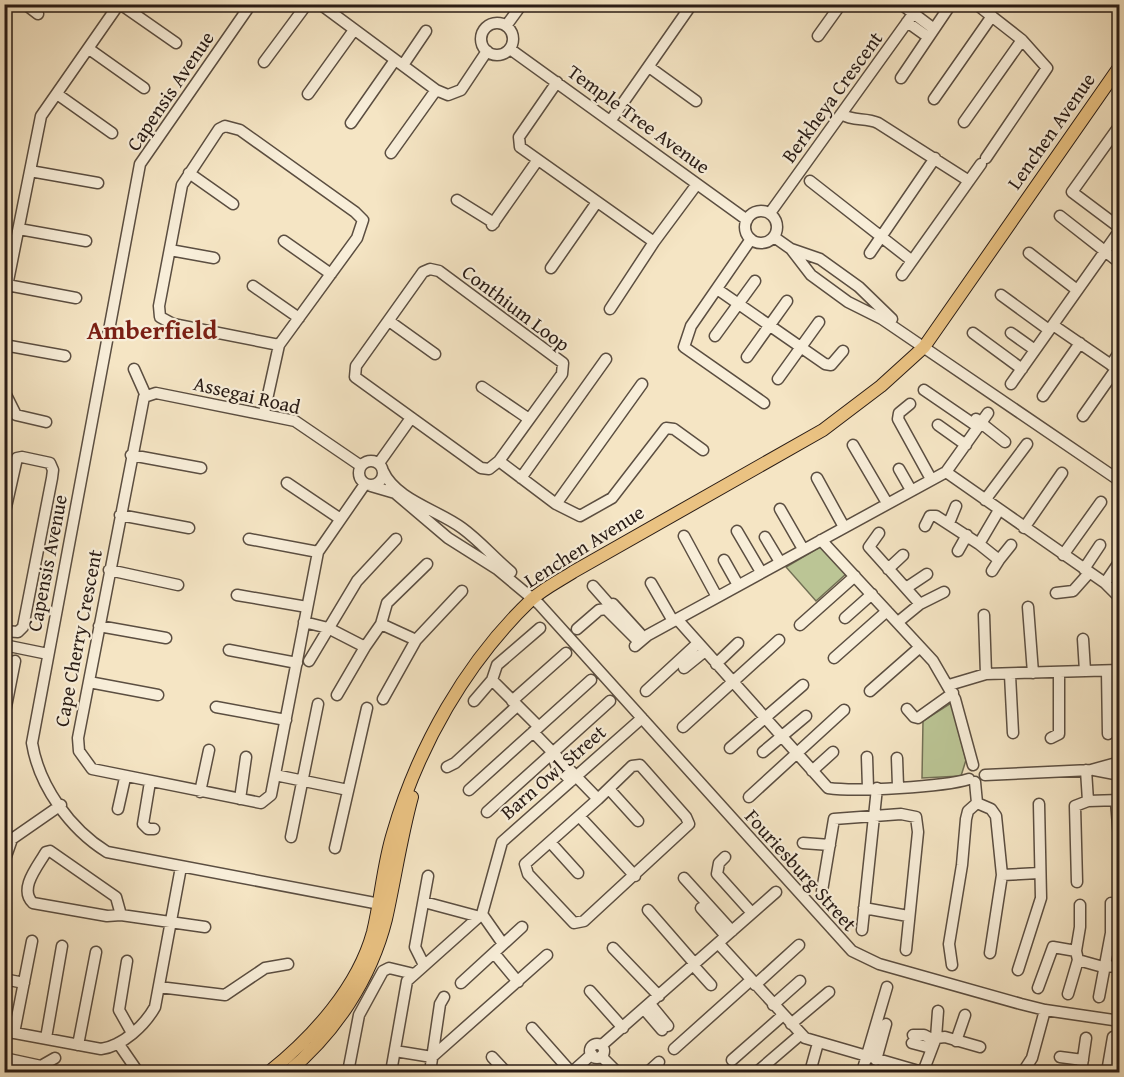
<svg xmlns="http://www.w3.org/2000/svg" width="1124" height="1077" viewBox="0 0 1124 1077" font-family="'Gentium Book Plus',serif">
  <style>
    .green { fill: #bbc595; stroke: #727055; stroke-width: 1.5 }
    .lines { fill: none; stroke-linecap: round; stroke-linejoin: round }
    .minor-casing { stroke: #5b4e41; stroke-width: 13 }
    .major-casing { stroke: #281b15; stroke-width: 14 }
    .minor { stroke: #f8eed9; stroke-width: 10 }
    .major { stroke: #eac282; stroke-width: 12 }
    .labels { text-anchor: middle; stroke-width: 4.5; stroke-linejoin: round; paint-order: stroke }
    .street-label { font-size: 20px; fill: #281b15; stroke: #f8eed9 }
    .district-label { font-size: 26px; font-weight: bold; fill: #7a1f14; stroke: #f8eed9 }
  </style>
  <rect width="100%" height="100%" fill="#f5e5c4"/>
  <filter id="stains"><feTurbulence type="fractalNoise" baseFrequency=".00333" numOctaves="4"/><feColorMatrix values="0 0 0 0 .2 0 0 0 0 .09 0 0 0 0 .02 0 0 0 .5 -.17"/></filter>
  <radialGradient id="worn" r=".72"><stop offset=".6" stop-color="#630" stop-opacity="0"/><stop offset="1" stop-color="#630" stop-opacity=".3"/></radialGradient>
  <path class="green" d="M820,547L846,574L816,601L786,567Z
    M951,703L966,760L961,776L922,778L923,721Z"/>
  <g class="lines">
    <g class="minor-casing">
      <path id="minor" d="M25,4L38,14
        M120,4L176,43
        M251,4L140,164L32,743C39,786 70,829 107,852L385,905
        M320,4L436,90L448,95L461,90L487,51
        M901,4L934,29
        M976,4L1022,40L1047,68L986,158
        M907,22L928,37
        M481 39a16 16 0 1 1 32 0a16 16 0 1 1-32 0Z
        M506,26L522,4
        M818,36L841,4
        M89,49L144,88
        M510,49L747,220
        M264,62L307,4
        M403,65L426,31
        M649,67L696,101
        M901,78L951,4
        M557,82L519,137L520,147L654,242
        M57,94L112,133
        M308,94L354,30
        M934,99L992,16
        M841,114C854,122 865,117 878,123L969,181
        M611,120L692,4
        M964,122L1022,40
        M351,123L395,60
        M1120,125L1072,192L1120,228
        M391,153L436,90
        M30,171L98,183
        M189,173L233,204
        M810,181L911,260
        M457,200L494,223
        M745 227a16 16 0 1 1 32 0a16 16 0 1 1-32 0Z
        M770,213L913,14
        M1060,216L1120,263
        M492,225L537,161
        M19,229L86,241
        M774,237L791,249L811,275L848,302L882,319L1120,481
        M751,239L691,326L684,347L764,403
        M284,241L331,274
        M791,249L820,259L859,287L892,319
        M170,250L214,258
        M870,253L935,158
        M1029,253L1077,290
        M551,268L597,202
        M430,269L439,271L563,363L562,374L499,461L489,469L481,468L355,377L356,366L423,272Z
        M902,275L981,164
        M7,285L76,298
        M253,286L299,318
        M717,289L825,364L831,365L843,351
        M1001,295L1049,330
        M4,301L41,116L119,4
        M610,309L654,242L697,184
        M389,321L435,354
        M1053,325L1120,371
        M973,333L1022,369
        M1011,333L1035,350
        M715,336L755,281
        M4,345L65,356
        M747,357L787,301
        M1111,365L1120,351
        M134,369L146,396
        M778,379L819,322
        M1011,384L1120,230
        M482,387L529,419
        M924,390L978,427
        M4,391L16,415L46,422
        M1043,396L1080,343
        M910,404L899,413L898,419L931,479
        M264,413L279,345L357,238L363,220L355,212L240,130L225,126L219,129L182,185L159,306L160,317L173,324L279,345
        M1083,416L1116,369
        M976,419L1005,442
        M938,425L966,445
        M853,445L887,503
        M131,455L201,468
        M359 473a12 12 0 1 1 24 0a12 12 0 1 1-24 0Z
        M499,461L556,504L580,516L612,498L666,428L674,429L703,450
        M379,463L411,418
        M361,466L295,421L156,393L144,397L78,738L79,751L92,769L261,803L271,795L318,552L365,484
        M899,469L911,490
        M383,471C396,500 438,510 462,528C480,541 494,558 511,572
        M946,472L1105,583L1120,598
        M521,478L606,359
        M817,478L844,527
        M287,483L339,518
        M371,486L395,493L448,538L497,569L539,604L852,951L879,964L1021,1004L1045,1010L1120,1021
        M985,500L1027,444
        M556,504L642,384
        M780,509L803,549
        M120,515L189,528
        M4,516L17,458L22,457L50,463L53,470L52,478L23,627L18,632L4,631
        M949,523L956,506
        M925,526L930,516H936L979,544L999,510
        M1024,528L1062,473
        M737,531L761,572
        M879,533L869,547L920,604
        M684,536L717,597
        M765,537L780,562
        M249,539L318,552
        M821,540L933,661L955,699L973,765
        M979,544L999,560L992,571
        M958,551L967,535
        M1063,555L1101,502
        M724,560L738,585
        M999,560L1011,545
        M888,569L903,555
        M1084,569L1100,545
        M109,570L178,585
        M651,583L673,621
        M1105,583L1120,561
        M593,586L615,611
        M906,588L927,574
        M1056,593L1073,591L1089,573
        M237,595L307,607
        M613,604L644,638
        M1028,607L1033,673
        M984,615L986,674
        M845,618L872,594
        M677,619L828,788C856,792 943,787 969,779
        M304,622L328,628L365,647L337,695
        M898,622L920,604L944,592
        M381,624L416,640L383,699
        M800,625L855,576
        M99,626L166,638
        M577,629L599,610L606,609L639,642
        M1083,639L1085,671
        M416,640L462,591
        M4,645L48,654
        M635,646L648,635L946,472L988,413
        M365,647L381,624L387,603L427,564
        M229,650L297,663
        M834,658L887,611
        M309,661L357,581L396,539
        M716,664L738,643
        M684,668L705,651
        M1107,671L1108,734
        M1010,675L1013,733
        M89,682L158,695
        M949,685L986,674L1120,670
        M646,691L698,643
        M870,691L920,647
        M474,701L492,680
        M512,701L566,653
        M216,707L286,720
        M907,709L914,717L918,718L953,693
        M4,717L15,661
        M539,727L492,680L497,665L540,628
        M683,727L779,640
        M533,732L598,799L525,864L528,874L574,923L584,921L689,824L686,817L640,765L632,766L598,799
        M1051,738L1059,734V673
        M730,748L803,685
        M763,752L806,716
        M552,753L556,765L571,781
        M867,757L868,788
        M897,758L898,786
        M447,767L455,763L517,706
        M1086,770L1088,801
        M1094,770L1120,775
        M812,771L833,752
        M275,775L348,790
        M985,775L1091,770L1120,762
        M150,782L143,824L148,829H154
        M975,782L977,803L991,809L996,816L1002,875L990,953
        M609,789L638,821
        M469,790L591,680
        M200,792L209,750
        M749,797L844,710
        M240,799L246,757
        M1116,800L1120,852
        M118,809L125,778
        M487,812L610,701
        M579,816L635,876
        M291,837L318,704
        M550,842L578,873
        M803,843L830,845
        M335,848L367,708
        M725,857L719,863L717,874L752,913
        M4,862L12,839L61,805
        M1002,875L1039,873
        M684,878L732,931
        M1077,882L1075,806L1088,801L1120,800
        M822,891L834,819L901,814L916,817L918,832L906,950
        M424,902L480,917
        M701,908L726,936
        M864,908L908,916
        M648,910L695,964
        M482,914L503,944
        M121,915L116,897L50,851L46,852C38,866 18,889 33,903L107,916L121,915L205,927
        M862,930L877,788
        M718,943L805,1038L922,1072
        M613,948L659,996
        M1076,951L1080,927V905
        M494,953L518,982
        M127,961L119,1010L132,1033
        M424,965L415,947L428,876
        M693,965L711,985
        M952,965L949,944L962,865L966,819L968,811L977,803
        M1018,970L1041,898L1039,804
        M4,979L24,983
        M461,983L522,927
        M755,985L799,945
        M159,987L225,995L265,968L288,964
        M1038,988L1053,947L1076,951L1078,960L1103,967L1120,966
        M590,991L623,1028
        M1068,994L1078,960
        M1099,997L1111,933V903
        M650,1004L668,1026
        M773,1005L800,981
        M644,1009L662,1030
        M791,1024L829,992
        M532,1028L571,1072
        M4,1031L101,1049C123,1046 145,1025 155,1007L181,867
        M14,1033L32,941
        M913,1035H924L934,1040
        M46,1038L62,946
        M936,1038L945,1037L980,1047
        M936,1038L938,1011
        M956,1041L965,1015
        M118,1043L138,1072
        M912,1043L931,1048
        M590 1051a7 7 0 1 1 14 0a7 7 0 1 1-14 0Z
        M78,1045L96,952
        M602,1045L776,892
        M674,1049L751,980
        M395,1051L432,1057L547,955
        M601,1056L617,1072
        M492,1057L506,1072
        M1060,1057L1083,1060
        M4,1058L41,1066L55,1058
        M732,1060L782,1016
        M876,1060L886,1024
        M348,1072L359,1015L383,971L389,968L414,974
        M391,1072L407,981L482,914L502,842L642,718
        M430,1072L440,1004L444,997
        M572,1072L592,1054
        M648,1072L659,1062
        M757,1072L800,1035
        M810,1072L818,1043
        M862,1072L887,987
        M923,1072L936,1038
        M1023,1072L1032,1058L1045,1010
        M1081,1072L1086,1038
        M1107,1072L1113,1037"/>
    </g>
    <g class="major-casing">
      <path id="major" d="M269,1072C313,1037 358,987 373,932C381,899 383,865 393,833C418,747 466,662 531,600C543,589 559,581 573,572L823,430L881,386L924,347L1120,66
        M288,1072C335,1033 371,979 386,919C395,879 401,837 412,797"/>
    </g>
    <use href="#minor" class="minor"/>
    <use href="#major" class="major"/>
  </g>
  <g class="labels">
    <g class="street-label">
      <text transform="translate(170 91) rotate(-56)" y="7">Capensis Avenue</text>
      <text transform="translate(832 97) rotate(-54)" y="7">Berkheya Crescent</text>
      <text transform="translate(639 119) rotate(36)" y="7">Temple Tree Avenue</text>
      <text transform="translate(1051 131) rotate(-55)" y="7">Lenchen Avenue</text>
      <text transform="translate(516 308) rotate(37)" y="7">Conthium Loop</text>
      <text transform="translate(247 395) rotate(13)" y="7">Assegai Road</text>
      <text transform="translate(584 546) rotate(-32)" y="7">Lenchen Avenue</text>
      <text transform="translate(47 563) rotate(-79)" y="7">Capensis Avenue</text>
      <text transform="translate(78 638) rotate(-79)" y="7">Cape Cherry Crescent</text>
      <text transform="translate(553 772) rotate(-41)" y="7">Barn Owl Street</text>
      <text transform="translate(801 870) rotate(48)" y="7">Fouriesburg Street</text>
    </g>
    <g class="district-label">
      <text x="152" y="339">Amberfield</text>
    </g>
  </g>
  <rect width="1124" height="1077" fill="none" stroke="#f5e5c4" stroke-width="24"/>
  <rect x="6" y="6" width="1112" height="1065" fill="none" stroke="#281b15" stroke-width="3"/>
  <rect x="12" y="12" width="1100" height="1053" fill="none" stroke="#281b15" stroke-width="1.5"/>
  <rect width="100%" height="100%" filter="url(#stains)"/>
  <rect width="100%" height="100%" fill="url(#worn)"/>
</svg>
